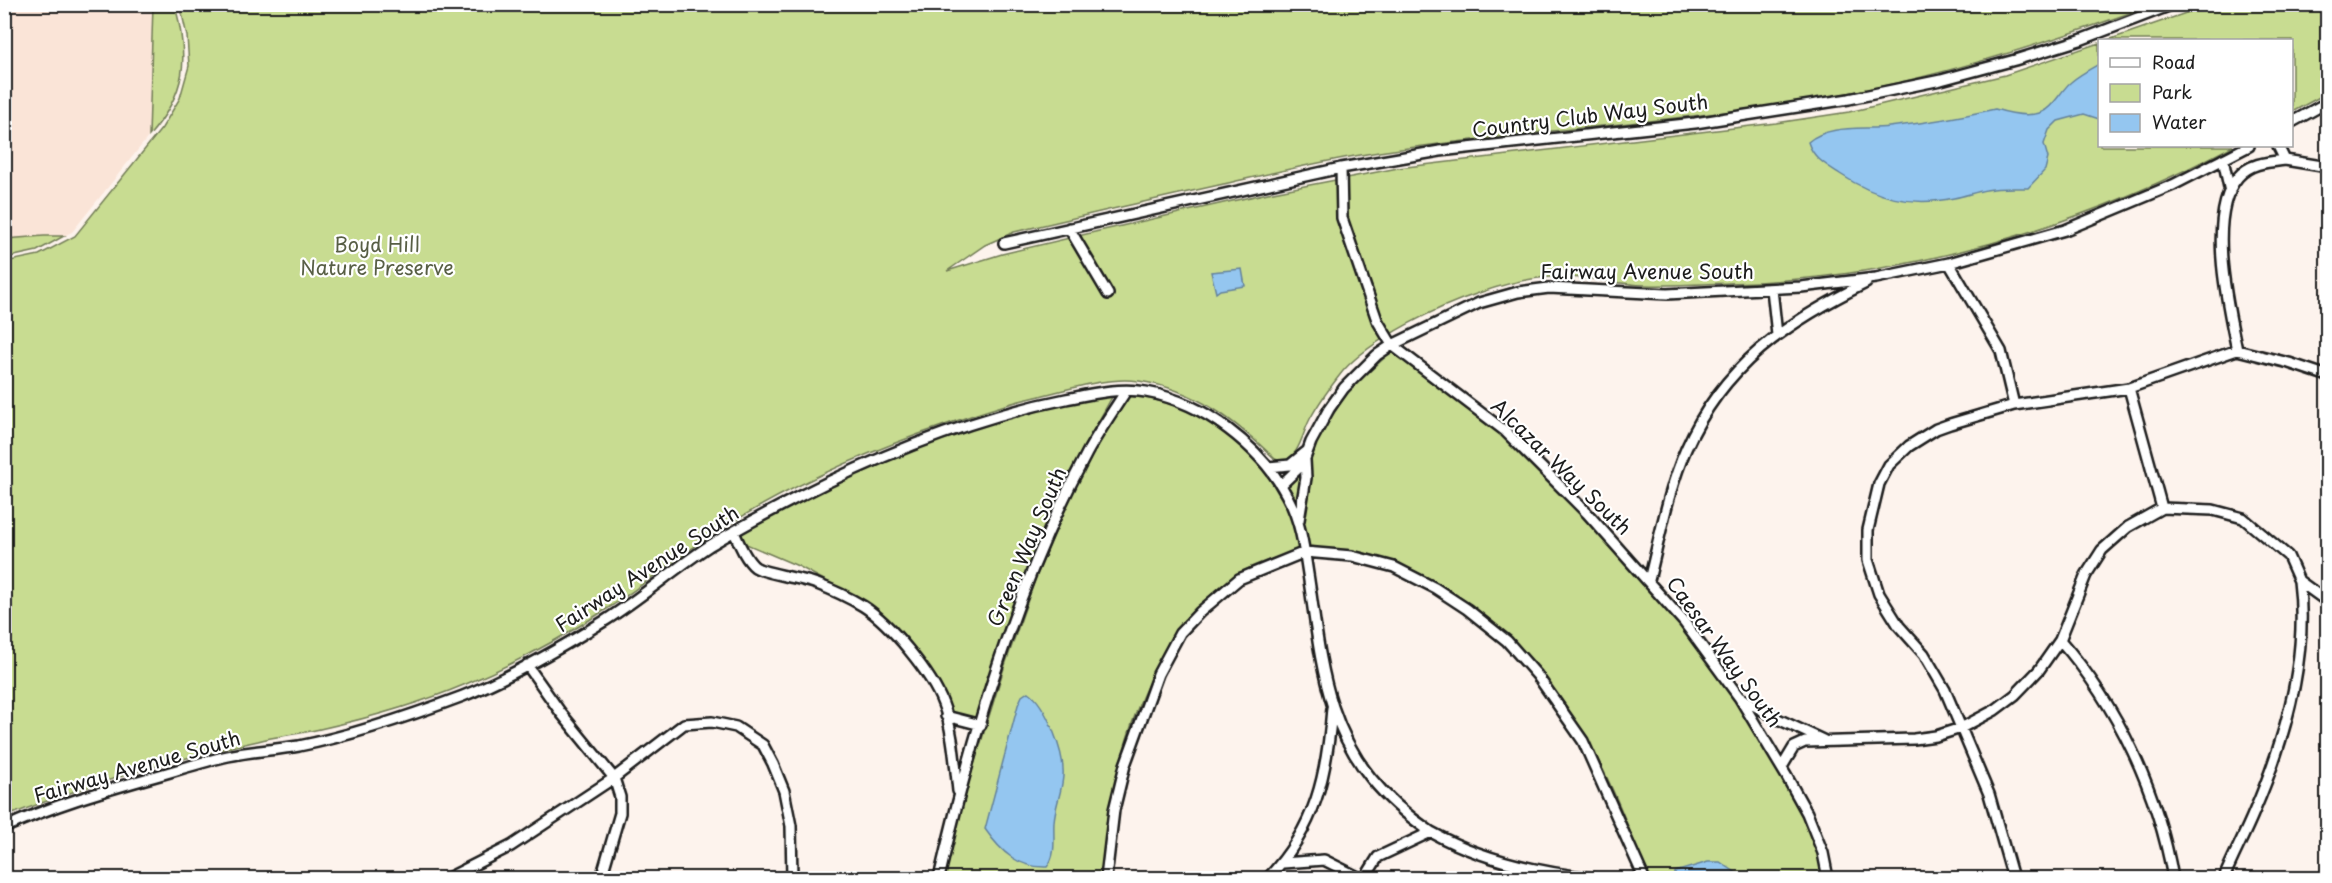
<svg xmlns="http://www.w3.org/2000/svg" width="2332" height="883" viewBox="0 0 2332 883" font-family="'Playpen Sans',sans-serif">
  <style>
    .built { fill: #fae4d7 }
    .green { fill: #c8dc91; stroke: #727c56; stroke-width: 1.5 }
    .water { fill: #94c6f0; stroke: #64829b; stroke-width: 1.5 }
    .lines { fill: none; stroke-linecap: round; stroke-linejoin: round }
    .minor-casing { stroke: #1c1c1c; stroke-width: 14 }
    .minor { stroke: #fff; stroke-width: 9 }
    .labels { text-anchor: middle; stroke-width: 4.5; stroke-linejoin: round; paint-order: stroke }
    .street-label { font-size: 20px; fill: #1c1c1c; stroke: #fff }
    .park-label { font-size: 20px; fill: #585f45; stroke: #fff }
  </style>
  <rect width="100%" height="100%" fill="#fdf3ed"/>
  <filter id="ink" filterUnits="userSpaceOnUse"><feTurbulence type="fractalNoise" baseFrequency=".0167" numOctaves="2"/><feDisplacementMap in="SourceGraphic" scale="12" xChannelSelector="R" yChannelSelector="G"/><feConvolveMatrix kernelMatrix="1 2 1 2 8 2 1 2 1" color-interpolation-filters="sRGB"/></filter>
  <g filter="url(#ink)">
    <path class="built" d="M5,5H153L149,136L72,232L64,236L5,239L4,107L6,104L4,103Z"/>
    <path class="green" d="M153,5H175C189,59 187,92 149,136Z
      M180,5H2152C2064,37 1975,66 1883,86C1718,121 1547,127 1379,152C1325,160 1272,173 1219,185C1151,200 1082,216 1014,232L985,245L947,271L1002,254L1099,231L1268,193L1398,168L1776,123L1849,112L2005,75L2099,43L2100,146H2233C2079,228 1905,279 1729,283C1702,284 1673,286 1645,285C1614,284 1582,275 1551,277C1526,278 1502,285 1479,293C1439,306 1371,339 1343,371C1331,386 1319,402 1310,419C1302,434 1300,455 1283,462L1275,459C1236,421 1195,389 1139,381C1108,376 1066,390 1036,397C1004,404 973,415 942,426C857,455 773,494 698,544C670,564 642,585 613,605C567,635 517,663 466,684C419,704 369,718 320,729C299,734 278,736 258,741C171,760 87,784 5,817V262L39,255L75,236L162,128L180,98L189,66L187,36Z
      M2209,5H2327V93L2292,112V40H2108Z
      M44,236H64L37,251L5,258V239Z
      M1392,351L1501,434L1584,516L1680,624L1735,700L1778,771L1802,814L1818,854L1823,878H1648C1631,834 1614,787 1590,745C1541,658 1464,578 1364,553C1346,549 1327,549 1309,549L1307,546L1285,483L1309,460L1320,435L1348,391Z
      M1124,396C1197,398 1269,453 1293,522C1296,531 1297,540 1299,550C1280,557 1257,562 1240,573C1142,635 1111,771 1101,878H944L964,797L1004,668L1036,577L1079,477Z
      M1112,397L1070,472L1026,573L977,719L951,712L929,668L900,633L867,603L798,566L744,543L740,534C853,472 983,409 1112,397Z"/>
    <path class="water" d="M2099,64V119L2084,114L2058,121L2049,130L2044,144L2048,158L2045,170L2028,188C2014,188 1999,187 1986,190C1975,192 1965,196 1954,198C1911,207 1876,198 1840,174C1826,165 1813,158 1808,142C1829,124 1863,130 1889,127C1924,123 1960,117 1995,109C2008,113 2028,118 2042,112C2054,107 2061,90 2071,82C2079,75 2090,69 2099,64Z
      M1242,269L1245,286L1220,290L1216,293L1211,272Z
      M1028,692C1046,704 1065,754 1063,776C1062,792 1055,806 1054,822C1053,837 1057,855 1047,867C1018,868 1001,852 985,829L1018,705L1022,696Z
      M1708,862H1720L1744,878H1675V872Z"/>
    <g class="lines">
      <g class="minor-casing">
        <path id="minor" d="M2292,122L2328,102
          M2278,146L2285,160L2328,167
          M2223,159L2230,192
          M1341,168L1342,218L1377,320L1392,345L1505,431L1587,513L1684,622L1739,697L1787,777L1807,813L1823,853L1828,878
          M1069,228L1108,294
          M1004,243L1341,168L1440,151L1695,123L1849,99L1941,80L2015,60L2080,40L2174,4
          M1949,263L2001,351L2014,405
          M1772,289L1777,335
          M2237,350C2228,307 2206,214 2238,177C2250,163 2268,162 2285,160
          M2129,388L2162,508
          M1268,467L1290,465L1306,452
          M1281,485L1303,464L1311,442L1329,409L1344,388L1377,355L1392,345L1479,303L1518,292L1549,288L1667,294L1801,287L1876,278L1949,263L2065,230L2173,185L2249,146
          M1299,520L1306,478L1305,460
          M734,532C739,543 745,559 755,567C765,574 803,578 817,584C833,590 848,597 863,606C890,623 932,674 943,704C953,729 955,764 958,791
          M1649,580C1660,537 1668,490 1686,449C1723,365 1787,322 1866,283
          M2060,640C2118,706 2158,792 2173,878
          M527,665L561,713L614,778L620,797V813L601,878
          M1739,697L1778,719L1823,740
          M946,716L981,725
          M1782,767L1794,747L1805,742L1914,739L1936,736L1961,728L1995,710L2015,695L2039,670L2060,640L2086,575L2102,550L2128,527L2162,508L2213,510L2243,518L2288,556L2299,581L2328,602
          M4,828C51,806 100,792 149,778C175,771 201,762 228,756C251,751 275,750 299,746C355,735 410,716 463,696C513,676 561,648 606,620C642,597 674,569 709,546C737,529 767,513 796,498C882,454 971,418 1066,399C1091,394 1120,387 1146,392C1175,397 1205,411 1228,429C1252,447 1273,469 1287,496C1300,519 1304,547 1308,574C1315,618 1319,664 1333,707C1351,762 1383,799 1431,832
          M1283,863L1324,860L1360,878
          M448,878L511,846L614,778L684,724L712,722L736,727L763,745L773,764L784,791L791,826L792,878
          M939,878C973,733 1016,585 1087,453C1099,431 1113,411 1126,391
          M1106,878L1114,810L1125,765L1158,674L1180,633L1200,612L1239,579L1305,552L1352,556L1394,567L1435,588L1467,609L1507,641L1537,675L1583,741L1644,878
          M1268,878C1316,827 1327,775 1332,708
          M1365,878L1378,857L1431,832C1480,859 1536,872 1592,878
          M1518,878L1519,866
          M2013,878L1989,794L1945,690L1924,654L1899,626L1879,594L1868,560V530L1879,484L1889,465L1909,446L1936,429L1950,424L2014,405L2129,388L2237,350L2289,363L2328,376
          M2224,878C2233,856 2245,834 2254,812C2285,740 2309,659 2299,581"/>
      </g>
      <use href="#minor" class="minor"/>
    </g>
  </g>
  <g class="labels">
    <g class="street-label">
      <text transform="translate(1590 116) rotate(-7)" y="7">Country Club Way South</text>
      <text x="1647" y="279">Fairway Avenue South</text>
      <text transform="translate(1561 467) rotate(44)" y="7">Alcazar Way South</text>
      <text transform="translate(1027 547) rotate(-67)" y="7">Green Way South</text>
      <text transform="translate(647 569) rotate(-33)" y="7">Fairway Avenue South</text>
      <text transform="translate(1724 652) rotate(54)" y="7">Caesar Way South</text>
      <text transform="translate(137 767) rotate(-16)" y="7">Fairway Avenue South</text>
    </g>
    <g class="park-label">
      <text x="377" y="252">Boyd Hill<tspan x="377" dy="23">Nature Preserve</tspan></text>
    </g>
  </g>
  <rect width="2332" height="883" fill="none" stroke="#fff" stroke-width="24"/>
  <rect x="12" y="12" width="2308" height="859" fill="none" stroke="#1c1c1c" stroke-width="2" filter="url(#ink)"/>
  <rect x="2098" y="39" width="195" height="108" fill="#ffffff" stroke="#a4a4a4" stroke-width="1.5"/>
  <rect x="2110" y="58" width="30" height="9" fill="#ffffff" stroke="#a4a4a4" stroke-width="1.5"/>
  <text x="2152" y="69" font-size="18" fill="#1c1c1c">Road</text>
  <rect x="2110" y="84" width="30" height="18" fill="#c8dc91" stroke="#a4a4a4" stroke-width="1.5"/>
  <text x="2152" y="99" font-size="18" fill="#1c1c1c">Park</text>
  <rect x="2110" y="114" width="30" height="18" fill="#94c6f0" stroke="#a4a4a4" stroke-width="1.5"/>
  <text x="2152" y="129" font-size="18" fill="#1c1c1c">Water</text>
</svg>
